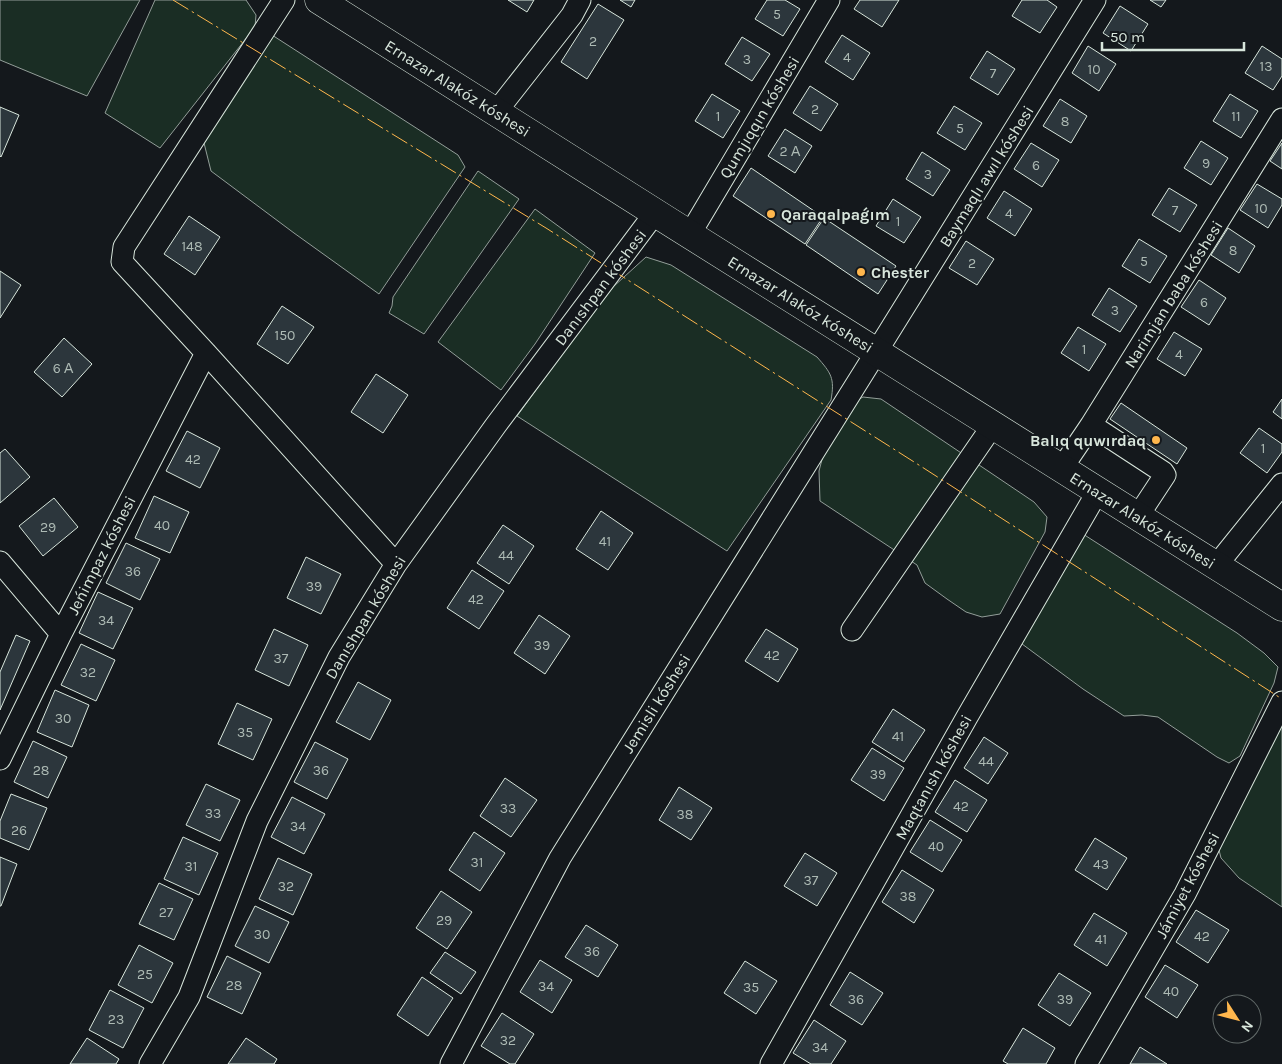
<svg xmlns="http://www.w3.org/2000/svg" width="1282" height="1064" viewBox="0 0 1282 1064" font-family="Karla,sans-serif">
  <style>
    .green { fill: #1a2d24; stroke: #939e99 }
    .building { fill: #2c363c; stroke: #d8e6dc }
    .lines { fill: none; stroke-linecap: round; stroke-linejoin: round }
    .minor-casing { stroke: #d8e6dc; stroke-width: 23 }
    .major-casing { stroke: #d8e6dc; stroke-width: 29 }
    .minor { stroke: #14181c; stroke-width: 21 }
    .major { stroke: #14181c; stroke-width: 28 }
    .power { stroke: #ffb74d; stroke-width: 1; stroke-dasharray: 18 4 2.5 4; stroke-linecap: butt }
    .poi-dot { fill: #ffb74d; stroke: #14181c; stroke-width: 2 }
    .labels { text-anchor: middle; stroke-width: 4; stroke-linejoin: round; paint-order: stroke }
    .number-label { font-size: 14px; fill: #adbab4 }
    .street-label { font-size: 16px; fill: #d8e6dc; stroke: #14181c }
    .poi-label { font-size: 16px; font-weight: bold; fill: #d8e6dc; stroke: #14181c; text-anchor: start }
  </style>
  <rect width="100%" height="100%" fill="#14181c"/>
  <path class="green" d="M0,0H140L87,96L0,60Z
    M155,0H246L256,15L255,27L160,148L105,113Z
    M272,35L458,155L465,167L379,294L294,233L211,171L203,139Z
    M478,171L519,199L424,334L389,313L392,306L393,297Z
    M535,209L595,253L535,344L501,390L438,342Z
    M646,257L671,265L817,357C831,373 835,378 831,400L727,551L517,416L555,364L613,287Z
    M863,397L881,399L1034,502L1047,517L1045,532L1000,614L982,617L966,612L947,599L925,583L917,565L820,501L819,471L826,444L850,404Z
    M1083,534L1237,633L1264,653L1278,667L1274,683L1240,756L1229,763L1217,757L1158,717L1142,715L1124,716L1083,689L1018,641Z
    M1282,717V907L1239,878L1221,858L1217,842Z"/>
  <path class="building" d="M508,0H534L527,12Z
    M620,0H635L631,7Z
    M767,0H785L800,9L783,36L755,19Z
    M860,0H899L882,27L854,9Z
    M1022,0H1047L1057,7L1040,33L1012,16Z
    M1150,0H1166L1161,7Z
    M598,4L624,20L587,79L561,62Z
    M1120,6L1148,24L1131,51L1103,33Z
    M842,35L870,53L853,80L825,62Z
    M742,37L770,54L752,81L725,64Z
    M1088,46L1116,64L1099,91L1072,73Z
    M1262,46L1282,59V76L1273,90L1245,73Z
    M987,51L1015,69L998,95L970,78Z
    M810,86L838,104L821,131L793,113Z
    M712,94L740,111L723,138L695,121Z
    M1230,94L1258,111L1241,138L1213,121Z
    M1060,99L1087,116L1071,143L1043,126Z
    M954,106L982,123L965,150L937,133Z
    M0,107L19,115L1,157L0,156Z
    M785,129L812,146L795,173L768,156Z
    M1201,141L1228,158L1211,185L1184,168Z
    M1031,143L1059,160L1042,187L1014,169Z
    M1282,143V169L1270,161Z
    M922,152L950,170L933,196L906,179Z
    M751,168L823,217L805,244L733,196Z
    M1257,184L1282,199V205L1268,228L1240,210Z
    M1169,188L1197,205L1180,232L1152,215Z
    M1004,191L1032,209L1015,236L987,218Z
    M893,199L921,217L904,243L876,226Z
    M189,216L220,237L195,275L164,254Z
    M824,218L896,266L878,294L806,245Z
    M1228,228L1255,246L1239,273L1211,255Z
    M1139,239L1167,256L1150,283L1122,266Z
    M966,241L994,259L977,285L949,268Z
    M0,271L21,285L0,318Z
    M1199,280L1226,298L1209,325L1181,307Z
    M1109,288L1137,306L1120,332L1092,315Z
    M282,306L314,327L288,364L257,344Z
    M1078,327L1106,344L1089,371L1061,353Z
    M1174,332L1202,349L1185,376L1157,359Z
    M64,338L92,364L62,397L34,372Z
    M376,374L408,395L383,433L351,412Z
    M1282,399V419L1273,412Z
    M1121,403L1187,448L1177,464L1110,419Z
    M1259,428L1282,444V452L1267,473L1240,453Z
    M187,431L220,448L200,488L166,471Z
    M5,449L30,477L0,503V453Z
    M154,496L189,512L170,553L135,538Z
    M54,498L78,527L43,556L19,526Z
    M601,511L633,533L608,570L576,549Z
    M503,525L534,546L509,584L477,563Z
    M126,543L160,559L140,600L106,583Z
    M306,557L341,574L321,614L287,598Z
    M472,570L504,591L479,629L447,608Z
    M98,592L133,608L113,649L79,633Z
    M539,615L570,636L545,674L514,653Z
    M274,629L308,645L289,686L255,670Z
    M766,629L798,649L778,682L745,661Z
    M16,635L30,641L0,710V672Z
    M81,644L115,660L96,701L61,685Z
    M358,682L391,700L370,740L336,722Z
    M55,690L89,705L72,747L37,732Z
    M237,703L272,719L253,760L218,744Z
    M893,709L925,730L904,762L872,742Z
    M984,737L1008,753L988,784L964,768Z
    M33,741L67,757L48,798L14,782Z
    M315,742L348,759L327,799L294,782Z
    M872,748L904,768L884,801L851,780Z
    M505,778L537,800L511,837L480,816Z
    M955,780L987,800L967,832L935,812Z
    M206,784L240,800L220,841L186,825Z
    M679,787L712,808L691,840L659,820Z
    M11,794L47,808L29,850L0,838V821Z
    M292,797L325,814L304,854L271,837Z
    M930,820L962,840L942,872L910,852Z
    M474,832L505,853L480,891L449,870Z
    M183,837L218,853L199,895L164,879Z
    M1095,838L1127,858L1107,890L1075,870Z
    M805,853L837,873L817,906L784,886Z
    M0,857L17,864L1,906H0Z
    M278,858L312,874L293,915L259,899Z
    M902,870L934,890L914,923L882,902Z
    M159,883L193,899L174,940L139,924Z
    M441,891L472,912L447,949L416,928Z
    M255,906L289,922L269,963L235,946Z
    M1196,910L1229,930L1208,963L1176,942Z
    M1094,913L1127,933L1107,966L1074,945Z
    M586,925L618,945L598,977L565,957Z
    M139,945L173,963L152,1003L118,985Z
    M445,952L476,972L461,994L430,973Z
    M227,956L261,973L242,1014L207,997Z
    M540,960L572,980L552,1013L520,992Z
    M745,961L777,981L756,1014L724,993Z
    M1165,965L1198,985L1177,1018L1145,997Z
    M850,972L883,993L862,1025L830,1005Z
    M1059,973L1091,993L1070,1026L1038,1005Z
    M422,977L453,998L428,1036L397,1015Z
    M110,990L144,1008L123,1048L89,1030Z
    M502,1013L534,1034L515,1064H510L481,1046Z
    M814,1020L846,1041L831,1064H811L793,1053Z
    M1023,1028L1055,1048L1046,1064H1008L1003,1061Z
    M87,1038L119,1059L116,1064H70Z
    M246,1038L277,1059L274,1064H228Z
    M1140,1047L1167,1064H1130Z"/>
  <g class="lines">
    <g class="minor-casing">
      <path id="minor" d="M284,0L124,247L122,262L206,353L396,564
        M496,112L572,15L580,0
        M690,234L829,0
        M1091,425L1163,472L1165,475L1138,516
        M1062,468L1091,425L1282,119
        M0,562L61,634
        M1216,566L1282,484
        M852,630L993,425
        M0,759L61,634L206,353
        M150,1064L189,997L257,821L339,657L396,564L496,425L655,213
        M451,1064L560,858L877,351L1095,0
        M771,1064L967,717L1098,491
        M1086,1064L1185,894L1282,702"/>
    </g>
    <g class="major-casing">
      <path id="major" d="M319,0C639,204 961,404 1282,607"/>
    </g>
    <use href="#minor" class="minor"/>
    <use href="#major" class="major"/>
    <path class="power" d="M173,0L546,228L922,467L1282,699"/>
  </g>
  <g class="poi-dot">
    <circle cx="771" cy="214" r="5"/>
    <circle cx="861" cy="272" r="5"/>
    <circle cx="1156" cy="440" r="5"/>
  </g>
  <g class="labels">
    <g class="number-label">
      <text x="777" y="19">5</text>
      <text x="593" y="46">2</text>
      <text x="847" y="62">4</text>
      <text x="747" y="64">3</text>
      <text x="1266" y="71">13</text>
      <text x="1094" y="74">10</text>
      <text x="993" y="78">7</text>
      <text x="815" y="114">2</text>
      <text x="718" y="121">1</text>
      <text x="1236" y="121">11</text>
      <text x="1065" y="126">8</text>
      <text x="960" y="133">5</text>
      <text x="790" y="156">2 А</text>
      <text x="1206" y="168">9</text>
      <text x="1036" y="170">6</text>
      <text x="928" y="179">3</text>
      <text x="1261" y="213">10</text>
      <text x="1175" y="215">7</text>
      <text x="1009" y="218">4</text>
      <text x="898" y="226">1</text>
      <text x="192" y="251">148</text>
      <text x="1233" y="255">8</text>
      <text x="1144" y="266">5</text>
      <text x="972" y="268">2</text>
      <text x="1204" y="307">6</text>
      <text x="1115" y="315">3</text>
      <text x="285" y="340">150</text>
      <text x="1084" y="354">1</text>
      <text x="1179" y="359">4</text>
      <text x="63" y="373">6 А</text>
      <text x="1263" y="453">1</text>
      <text x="193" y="464">42</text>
      <text x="162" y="530">40</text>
      <text x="48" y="532">29</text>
      <text x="605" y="546">41</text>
      <text x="506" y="560">44</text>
      <text x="133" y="576">36</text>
      <text x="314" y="591">39</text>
      <text x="476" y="604">42</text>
      <text x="106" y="625">34</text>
      <text x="542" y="650">39</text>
      <text x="772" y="660">42</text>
      <text x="281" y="663">37</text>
      <text x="88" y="677">32</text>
      <text x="63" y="723">30</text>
      <text x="245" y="737">35</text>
      <text x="898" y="741">41</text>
      <text x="986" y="766">44</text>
      <text x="41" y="775">28</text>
      <text x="321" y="775">36</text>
      <text x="878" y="779">39</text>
      <text x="961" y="811">42</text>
      <text x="508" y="813">33</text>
      <text x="213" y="818">33</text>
      <text x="685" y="819">38</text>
      <text x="298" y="831">34</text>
      <text x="19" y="835">26</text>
      <text x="936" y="851">40</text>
      <text x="477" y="867">31</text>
      <text x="1101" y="869">43</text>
      <text x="191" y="871">31</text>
      <text x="811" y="885">37</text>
      <text x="286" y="891">32</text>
      <text x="908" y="901">38</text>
      <text x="166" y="917">27</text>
      <text x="444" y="925">29</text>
      <text x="262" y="939">30</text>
      <text x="1202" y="941">42</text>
      <text x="1101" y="944">41</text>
      <text x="592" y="956">36</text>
      <text x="145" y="979">25</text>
      <text x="234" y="990">28</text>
      <text x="546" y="991">34</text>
      <text x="751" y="992">35</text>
      <text x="1171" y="996">40</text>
      <text x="856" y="1004">36</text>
      <text x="1065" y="1004">39</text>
      <text x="116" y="1024">23</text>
      <text x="508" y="1045">32</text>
      <text x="820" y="1052">34</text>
    </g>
    <g class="street-label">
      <text transform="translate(458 88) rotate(32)" y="6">Ernazar Alakóz kóshesi</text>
      <text transform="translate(759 117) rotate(-59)" y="6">Qumjıqqın kóshesi</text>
      <text transform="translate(986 176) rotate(-58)" y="6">Baymaqlı awıl kóshesi</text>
      <text transform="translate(600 287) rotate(-53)" y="6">Danıshpan kóshesi</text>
      <text transform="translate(1173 294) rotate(-58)" y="6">Narimjan baba kóshesi</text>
      <text transform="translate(801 304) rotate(32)" y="6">Ernazar Alakóz kóshesi</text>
      <text transform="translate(1143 520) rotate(32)" y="6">Ernazar Alakóz kóshesi</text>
      <text transform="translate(101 555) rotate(-63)" y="6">Jeńimpaz kóshesi</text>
      <text transform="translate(365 617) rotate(-59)" y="6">Danıshpan kóshesi</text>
      <text transform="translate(656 703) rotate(-58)" y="6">Jemisli kóshesi</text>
      <text transform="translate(933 777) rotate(-61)" y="6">Maqtanısh kóshesi</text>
      <text transform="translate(1187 885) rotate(-62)" y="6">Jámiyet kóshesi</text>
    </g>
    <g class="poi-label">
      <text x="781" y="220">Qaraqalpaǵım</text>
      <text x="871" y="278">Chester</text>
      <text x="1146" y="446" text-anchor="end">Balıq quwırdaq</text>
    </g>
  </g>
  <g transform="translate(1237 1019) rotate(126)"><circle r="24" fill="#14181c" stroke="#626a69"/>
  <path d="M0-4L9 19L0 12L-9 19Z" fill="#ffb74d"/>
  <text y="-8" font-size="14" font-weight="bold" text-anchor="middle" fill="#d8e6dc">N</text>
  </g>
  <path d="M1102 42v8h142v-8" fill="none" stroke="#d8e6dc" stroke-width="2.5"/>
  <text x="1110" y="42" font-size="15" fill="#d8e6dc" stroke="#14181c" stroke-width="4" paint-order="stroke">50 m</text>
</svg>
